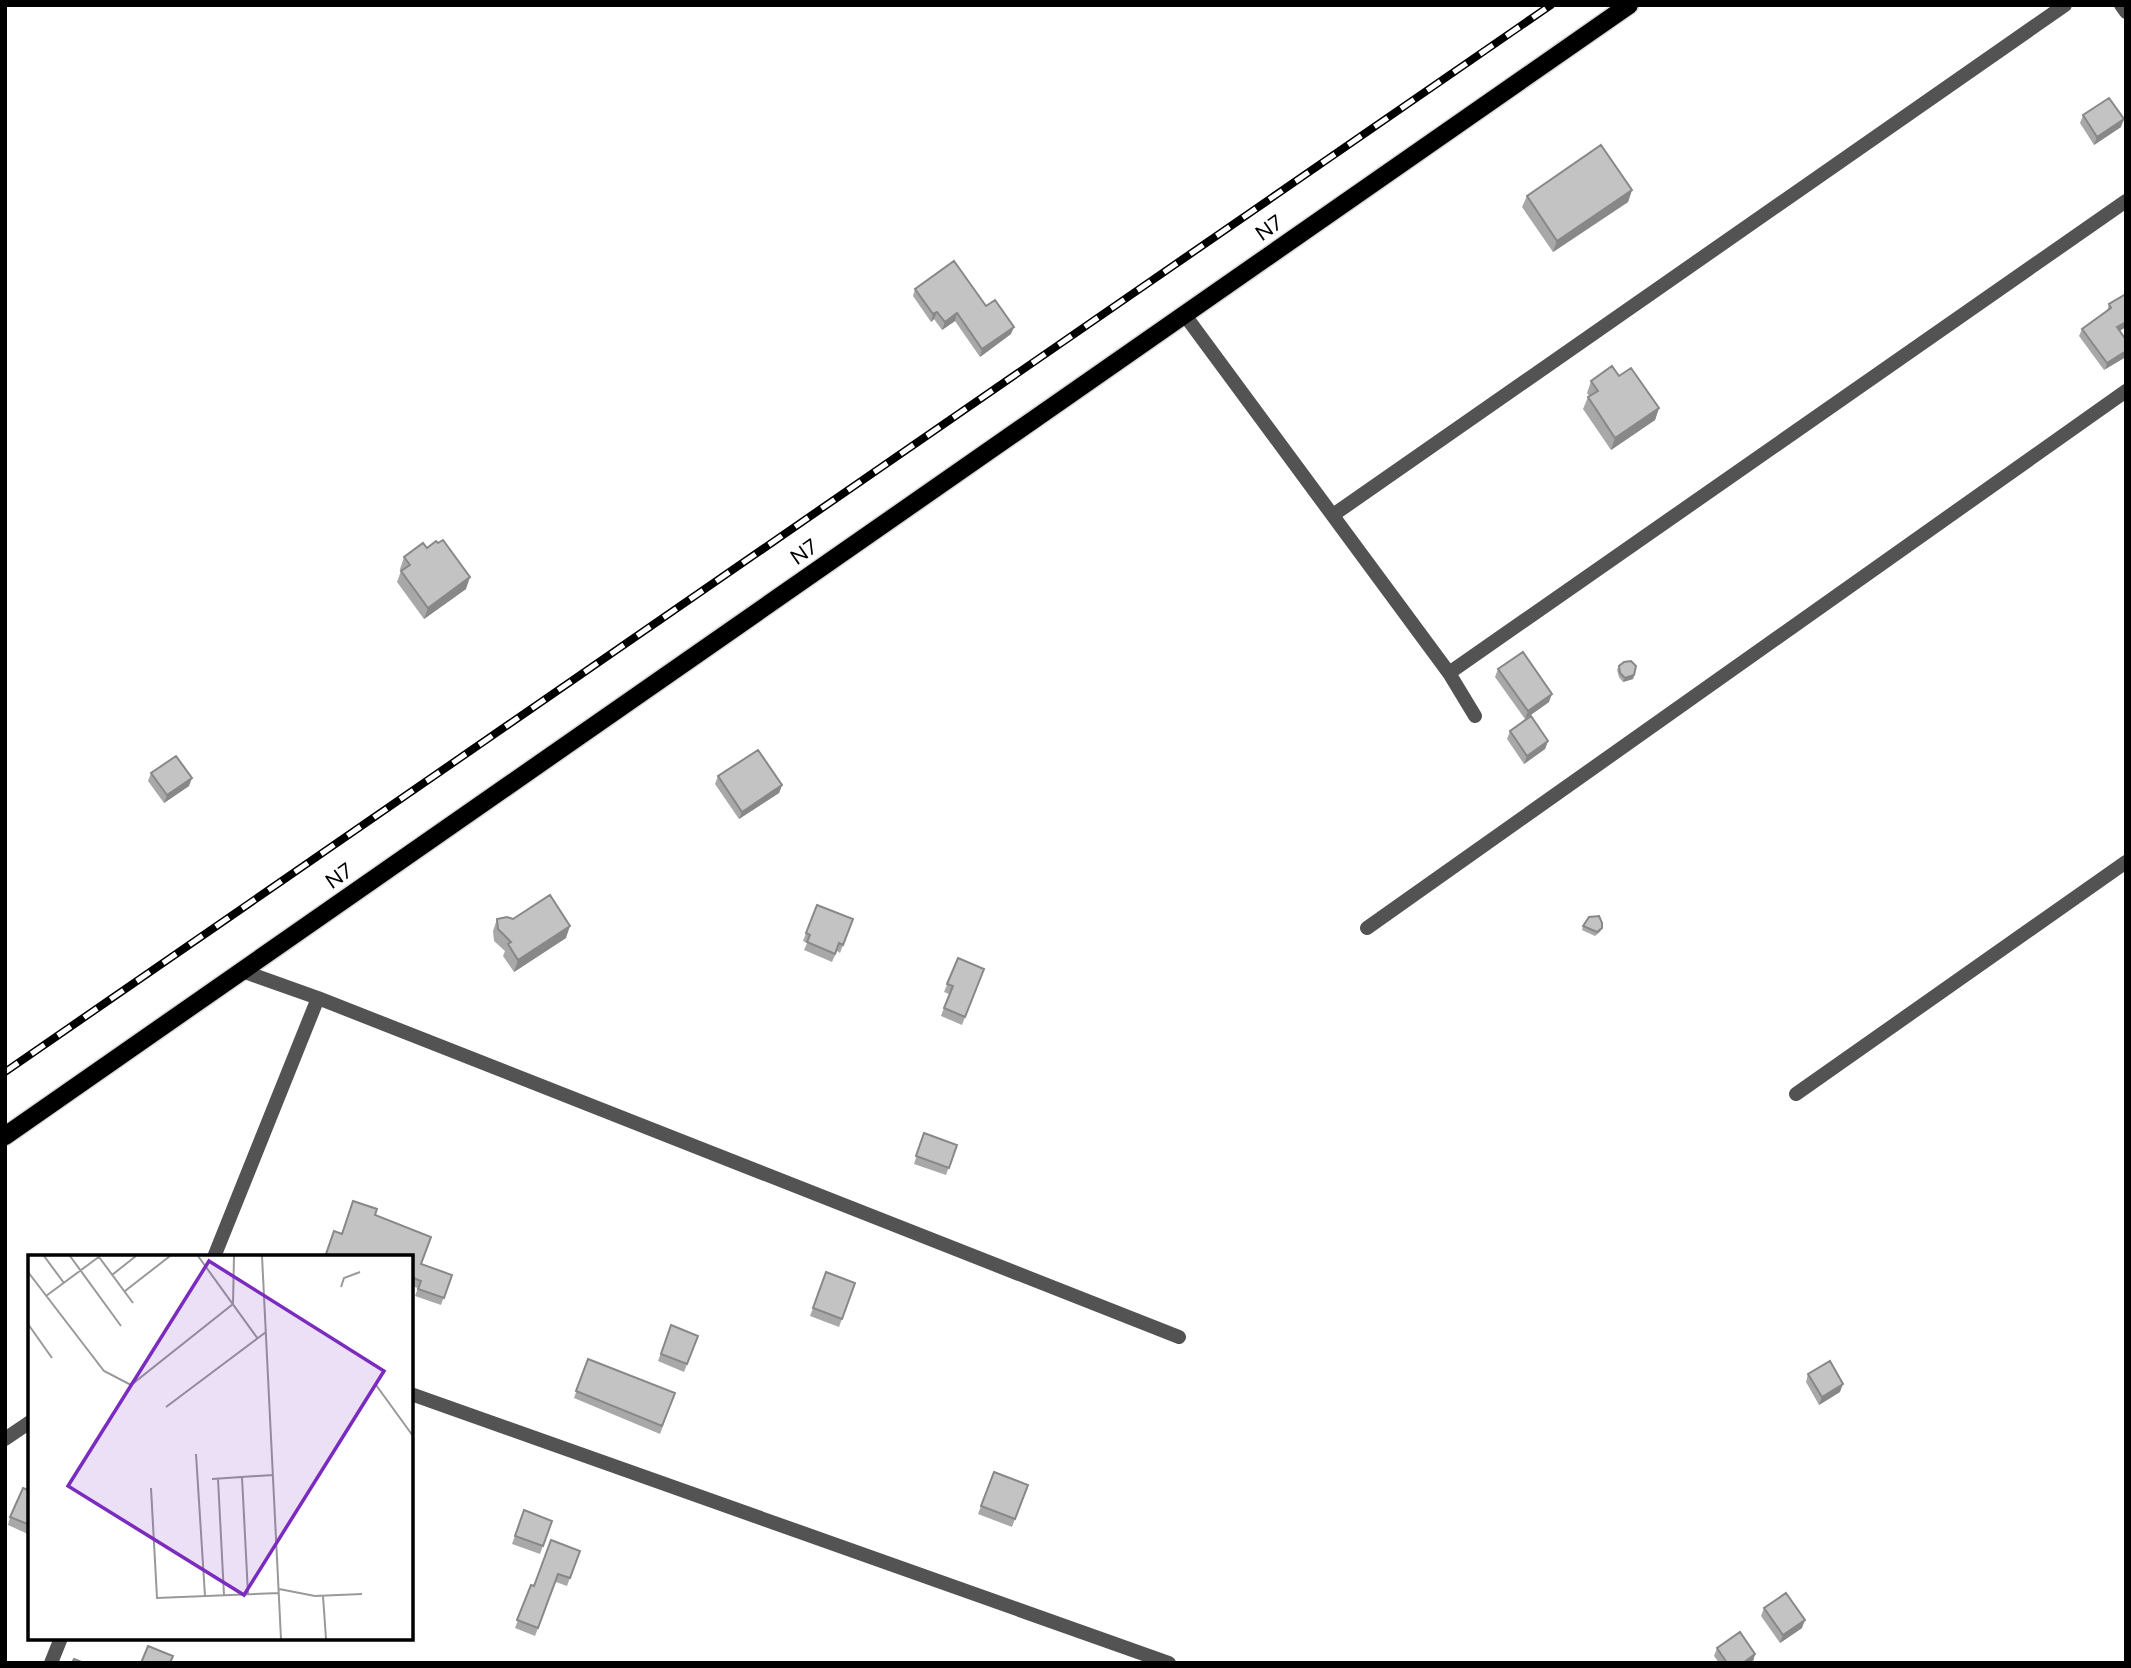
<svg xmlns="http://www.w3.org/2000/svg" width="2131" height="1668" viewBox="0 0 2131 1668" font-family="Figtree,sans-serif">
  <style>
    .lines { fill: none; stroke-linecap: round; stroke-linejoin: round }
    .primary-casing { stroke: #dbdbdb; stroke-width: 21 }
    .street { stroke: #535353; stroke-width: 14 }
    .primary { stroke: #000; stroke-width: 18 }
    .rail-casing { stroke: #000; stroke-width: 8 }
    .rail { stroke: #fff; stroke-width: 5; stroke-dasharray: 16; stroke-linecap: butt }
    .wall { fill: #a8a8a8 }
    .shaded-wall { fill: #888 }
    .building { fill: #c3c3c3; stroke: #888; stroke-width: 2 }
    .labels { text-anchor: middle; stroke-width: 7; stroke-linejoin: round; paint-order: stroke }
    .street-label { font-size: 21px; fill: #000; stroke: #fff }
    .inset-road { fill: none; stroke: #999; stroke-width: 2 }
    .view { fill: #7b2cbf; fill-opacity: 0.15; stroke: #7b2cbf; stroke-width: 3.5 }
    .inset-edge { fill: none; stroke: #000; stroke-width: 3.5 }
  </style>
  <rect width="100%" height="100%" fill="#fff"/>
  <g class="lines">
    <g class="primary-casing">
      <path id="primary" d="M5,1136L1629,5"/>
    </g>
    <path class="street" d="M2121,5L2126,12
      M1184,314L1449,673L1475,716
      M1333,515L2065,5
      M1449,673L2126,201
      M1367,928L2126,391
      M242,971L318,998L1179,1337
      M1796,1094L2126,862
      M214,1257L318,998
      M411,1394L1169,1663
      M5,1439L30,1422
      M51,1663L61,1638"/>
    <use href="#primary" class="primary"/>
    <g class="rail-casing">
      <path id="rail" d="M5,1072L1551,5"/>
    </g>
    <use href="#rail" class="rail"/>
  </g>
  <path class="wall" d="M2083,115L2121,127L2094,145L2080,123Z
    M1632,190L1628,202L1553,252L1522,207L1527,196Z
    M915,289L986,306L1011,334L980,357L955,321L942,330L934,319L931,322L913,296Z
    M2126,294L2120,331L2104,370L2079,336L2082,329L2107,311L2109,304Z
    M1591,381L1659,408L1655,420L1611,450L1583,409L1588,397L1589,396L1587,393Z
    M427,548L466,589L424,619L397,582L401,571L400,569L404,557Z
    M1619,666L1634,675L1633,679L1623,682L1619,677L1617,670Z
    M1498,669L1549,702L1525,719L1495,677Z
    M1510,731L1548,741L1545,749L1524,764L1507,739Z
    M151,773L189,786L164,803L148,781Z
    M718,776L782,785L779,793L739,819L715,784Z
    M817,905L853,919L840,953L837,951L832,962L804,950L807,943L803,941Z
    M497,919H513L566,938L514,972L503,956L505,951L494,941L493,931Z
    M1583,926L1602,928L1600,932L1595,936L1582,930Z
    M958,958L984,969L962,1025L941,1016L949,994L944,992Z
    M924,1133L957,1145L946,1175L914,1164Z
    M375,1215L421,1264L452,1275L441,1305L415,1296L418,1288L411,1286V1257H325L334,1231L341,1234Z
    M826,1272L855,1283L839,1327L810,1316Z
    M671,1325L698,1336L684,1372L658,1361Z
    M588,1359L675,1393L660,1434L574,1398Z
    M1808,1374L1840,1392L1819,1405L1806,1382Z
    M994,1472L1028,1485L1012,1527L978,1514Z
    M30,1491V1535L8,1525L10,1517Z
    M524,1510L552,1521L540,1554L512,1544Z
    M580,1551L567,1586L556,1582L535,1636L515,1628L531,1585L534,1586Z
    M1764,1608L1802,1628L1780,1643L1761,1616Z
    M1717,1648L1755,1654L1752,1663H1719L1714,1656Z"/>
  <path class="shaded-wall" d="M2124,119L2121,127L2094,145L2097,137Z
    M1632,190L1628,202L1553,252L1557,241Z
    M937,312L934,319L931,322L933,314Z
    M957,313L955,321L942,330L945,322Z
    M2126,322V327L2115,334L2117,327Z
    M1014,327L1011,334L980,357L982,349Z
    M2126,351V357L2104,370L2107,363Z
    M1659,408L1655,420L1611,450L1615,438Z
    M470,577L466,589L424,619L428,608Z
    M1634,675L1633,679L1623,682L1625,678Z
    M1552,694L1549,702L1525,719L1528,711Z
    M1548,741L1545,749L1524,764L1527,756Z
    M192,778L189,786L164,803L167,795Z
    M782,785L779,793L739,819L742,812Z
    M570,926L566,938L514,972L518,960Z
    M1843,1384L1840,1392L1819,1405L1822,1397Z
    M1805,1620L1802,1628L1780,1643L1783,1635Z
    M1755,1654L1753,1662L1743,1663Z"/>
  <path class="building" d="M2109,98L2124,119L2097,137L2083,115Z
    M1601,145L1632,190L1557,241L1527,196Z
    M954,261L986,306L995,300L1014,327L982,349L957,313L945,322L937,312L933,314L915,289Z
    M2126,294V322L2117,327L2126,340V351L2107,363L2082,329L2111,308L2109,304Z
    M1612,366L1619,376L1631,368L1659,408L1615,438L1588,397L1598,391L1591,381Z
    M443,540L470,577L428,608L401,571L410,565L404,557L423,543L427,548L436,541L438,543Z
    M1523,652L1552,694L1528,711L1498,669Z
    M1631,661L1636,666L1634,675L1625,678L1620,673L1619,666L1624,662Z
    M1531,716L1548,741L1527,756L1510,731Z
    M758,750L782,785L742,812L718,776Z
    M176,756L192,778L167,795L151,773Z
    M550,895L570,926L518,960L508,944L511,942L498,929L497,919L507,917L513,919Z
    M817,905L853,919L843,945L839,943L835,954L807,942L810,935L806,933Z
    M1599,916L1602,923V928L1597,932L1583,926L1589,917Z
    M958,958L984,969L965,1017L944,1008L953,986L947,984Z
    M924,1133L957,1145L949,1168L916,1156Z
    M353,1201L377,1209L375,1215L431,1237L421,1264L452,1275L444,1298L418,1289L421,1281L411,1277V1257H333L326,1254L334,1231L342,1234Z
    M826,1272L855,1283L842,1319L813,1308Z
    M671,1325L698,1336L687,1364L661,1354Z
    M588,1359L675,1393L662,1426L576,1391Z
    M1830,1361L1843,1384L1822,1397L1808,1374Z
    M994,1472L1028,1485L1015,1519L981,1506Z
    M23,1488L30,1491V1525L10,1517Z
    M524,1510L552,1521L543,1546L515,1536Z
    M551,1540L580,1551L570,1578L558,1574L538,1628L517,1620L531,1585L534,1586Z
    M1786,1593L1805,1620L1783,1635L1764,1608Z
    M1740,1632L1755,1654L1743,1663H1727L1717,1648Z
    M148,1646L173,1656L170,1663H141Z
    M74,1659L84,1663H72Z"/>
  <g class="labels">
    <g class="street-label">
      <text transform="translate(1269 228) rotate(-35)" y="7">N7</text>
      <text transform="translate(804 552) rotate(-35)" y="7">N7</text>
      <text transform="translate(339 876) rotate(-35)" y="7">N7</text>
    </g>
  </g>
  <g transform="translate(28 1255)">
    <rect width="385" height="385" fill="#fff"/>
    <path class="inset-road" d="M16,1L36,28M42,1L93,71M170,1L230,84M234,1L253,384M71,2L105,48M0,17L76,116L103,130L205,49L206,1M84,20L108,1M313,32L316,23L332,17M97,36L142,1M18,41L72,1M0,69L24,103M348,130L385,181M138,152L238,77M168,199L177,341M214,222L220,339M184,224L245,220M190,224L196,340M123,233L129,343L251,338M251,334L287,341L334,339M295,341L298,384"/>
    <path class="view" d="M181,6L356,116L216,340L40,231Z"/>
    <rect width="385" height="385" class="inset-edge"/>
  </g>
  <rect width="2131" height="1668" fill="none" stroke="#000000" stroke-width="14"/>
</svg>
